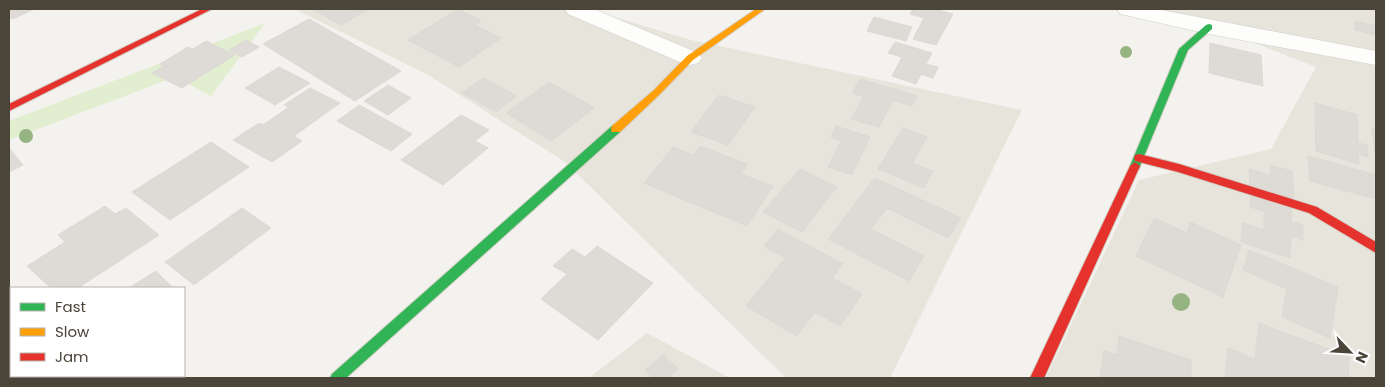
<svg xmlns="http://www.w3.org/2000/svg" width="1385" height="387" viewBox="0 0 1385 387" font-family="Poppins,sans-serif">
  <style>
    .residential { fill: #e7e4dc }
    .green { fill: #e1eecf }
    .building { fill: #dedbd6; stroke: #dcd9d4 }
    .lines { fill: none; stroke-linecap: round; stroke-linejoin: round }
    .street-casing { stroke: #d2d0cb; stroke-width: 1 }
    .fast-casing { stroke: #d3cfc5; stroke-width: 2 }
    .slow-casing { stroke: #d3cfc5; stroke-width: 2 }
    .jam-casing { stroke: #d3cfc5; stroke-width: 2 }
    .street { fill: #fdfdfc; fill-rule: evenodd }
    .fast { fill: #30b455; fill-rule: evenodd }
    .slow { fill: #ff9f0a; fill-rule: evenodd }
    .jam { fill: #e5322d; fill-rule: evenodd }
    .tree { fill: #96b382 }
  </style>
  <rect width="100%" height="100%" fill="#f4f2ee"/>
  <path class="residential" d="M295,9H588L691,40L1022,110L890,378H786L565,162L430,76Z
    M1143,9H1376V378H1046L1139,180L1271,149L1316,67L1203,23Z
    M647,333L730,378H589Z"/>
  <path class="green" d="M265,23L211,96L175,77L9,140V121Z"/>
  <path class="building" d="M9,9H34L13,19L9,17Z
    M312,9H369L341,25Z
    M458,9L481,21L475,25L501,38L459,67L408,40Z
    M913,9H934L953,14L936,45L913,39L924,18L910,14Z
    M874,17L912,27L906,41L867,31Z
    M309,19L401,71L355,101L263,44Z
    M1356,21L1376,26V35L1355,30Z
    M246,40L259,47L242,57L229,50Z
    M206,41L235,55L182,88L152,73L164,66L160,64L188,47L193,49Z
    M895,42L932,53L926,64L938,67L933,78L921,74L916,84L892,76L902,57L888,53Z
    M1210,43L1261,55L1263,86L1209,73Z
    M279,67L310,83L275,105L245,88Z
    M483,78L517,96L496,112L462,93Z
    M860,79L917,96L912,106L893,100L879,127L851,119L864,97L852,93Z
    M549,82L594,108L551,141L506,113Z
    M388,85L411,98L388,115L364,101Z
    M310,88L340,103L294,136L302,141L272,162L233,140L259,123L263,125L289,107L284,105Z
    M719,95L755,107L728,145L691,132Z
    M1315,103L1357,115L1358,143L1367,145L1368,157L1358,154L1359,164L1316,151Z
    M359,105L412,134L391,151L337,121Z
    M461,115L489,130L475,141L488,148L443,185L401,160Z
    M836,126L870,137L852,175L828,167L841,141L831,137Z
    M903,128L927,137L912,163L933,171L924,188L878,169Z
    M1372,129L1376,130V161Z
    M211,142L249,167L170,220L132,192Z
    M700,146L747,164L741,174L773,186L747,226L644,183L673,147L693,155Z
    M9,148L23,165L9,172Z
    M1308,156L1376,175V199L1310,181Z
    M1270,165L1292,171L1294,199L1250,187L1249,169L1271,175Z
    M800,169L837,187L802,232L763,212Z
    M875,178L961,218L948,238L887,208L871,229L924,256L909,281L828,239Z
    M1251,194L1292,207L1291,222L1303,225V240L1291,236L1290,258L1241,242L1243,223L1264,230V211L1250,207Z
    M105,206L115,214L126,208L159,235L78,288H51L27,266L65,242L58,235Z
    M242,208L271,228L194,285L165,262Z
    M1154,218L1187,233L1190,222L1241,245L1223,297L1136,256Z
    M778,229L843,264L832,278L862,294L840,326L815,312L797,336L746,306L785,258L764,246Z
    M597,246L653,283L598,340L541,299L567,274L553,266L572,249L585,257Z
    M1249,250L1338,287L1330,338L1282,317L1287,289L1243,270Z
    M156,271L173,288H129Z
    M1259,323L1349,357L1348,378H1225L1228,348L1255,359Z
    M1119,336L1191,360V378H1100L1104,350L1117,355Z
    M663,355L678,369L668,378H653L645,370Z"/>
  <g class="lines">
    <g class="street-casing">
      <path id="street" d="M565,9H594L698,53L702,58L698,63L690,65L682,63L568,14Z
        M1117,9H1156L1376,51V65L1209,34L1120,14Z"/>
    </g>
    <g class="fast-casing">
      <path id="fast" d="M1209,24L1212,25V29L1188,50L1140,166L1139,169H1131L1130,166L1179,49L1206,25Z
        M616,125L620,126L621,129L620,132L346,378H330L332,374L612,126Z"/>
    </g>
    <g class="slow-casing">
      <path id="slow" d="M756,9H765L693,60L660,94L620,132H612L611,129L612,126L654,90L687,56Z"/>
    </g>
    <g class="jam-casing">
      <path id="jam" d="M202,9H212L9,111V104Z
        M1139,154L1179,164L1317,207L1376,242V253L1309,213L1178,172L1135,161L1134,158L1135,155Z
        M1135,162L1140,166L1044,378H1030L1130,166Z"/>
    </g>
    <use href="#street" class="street"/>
    <use href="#fast" class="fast"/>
    <use href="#slow" class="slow"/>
    <use href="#jam" class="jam"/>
  </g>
  <g class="tree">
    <circle cx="1126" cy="52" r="6"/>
    <circle cx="26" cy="136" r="7"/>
    <circle cx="1181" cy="302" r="9"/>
  </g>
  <rect width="1385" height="387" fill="none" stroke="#4b4439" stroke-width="20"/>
  <rect x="10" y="287" width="175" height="90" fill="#ffffff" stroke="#b7b4b0"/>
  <rect x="20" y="303" width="25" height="8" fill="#30b455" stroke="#b7b4b0"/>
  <text x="55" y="312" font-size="15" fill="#4b4439">Fast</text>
  <rect x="20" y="328" width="25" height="8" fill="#ff9f0a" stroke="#b7b4b0"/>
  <text x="55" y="337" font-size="15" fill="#4b4439">Slow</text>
  <rect x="20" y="353" width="25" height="8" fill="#e5322d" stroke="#b7b4b0"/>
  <text x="55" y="362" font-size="15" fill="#4b4439">Jam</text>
  <g transform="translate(1350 352) rotate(115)" stroke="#ffffff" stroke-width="4" paint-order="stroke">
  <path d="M0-4L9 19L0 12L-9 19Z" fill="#4b4439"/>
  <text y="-8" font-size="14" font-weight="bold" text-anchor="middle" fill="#4b4439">N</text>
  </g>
</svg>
